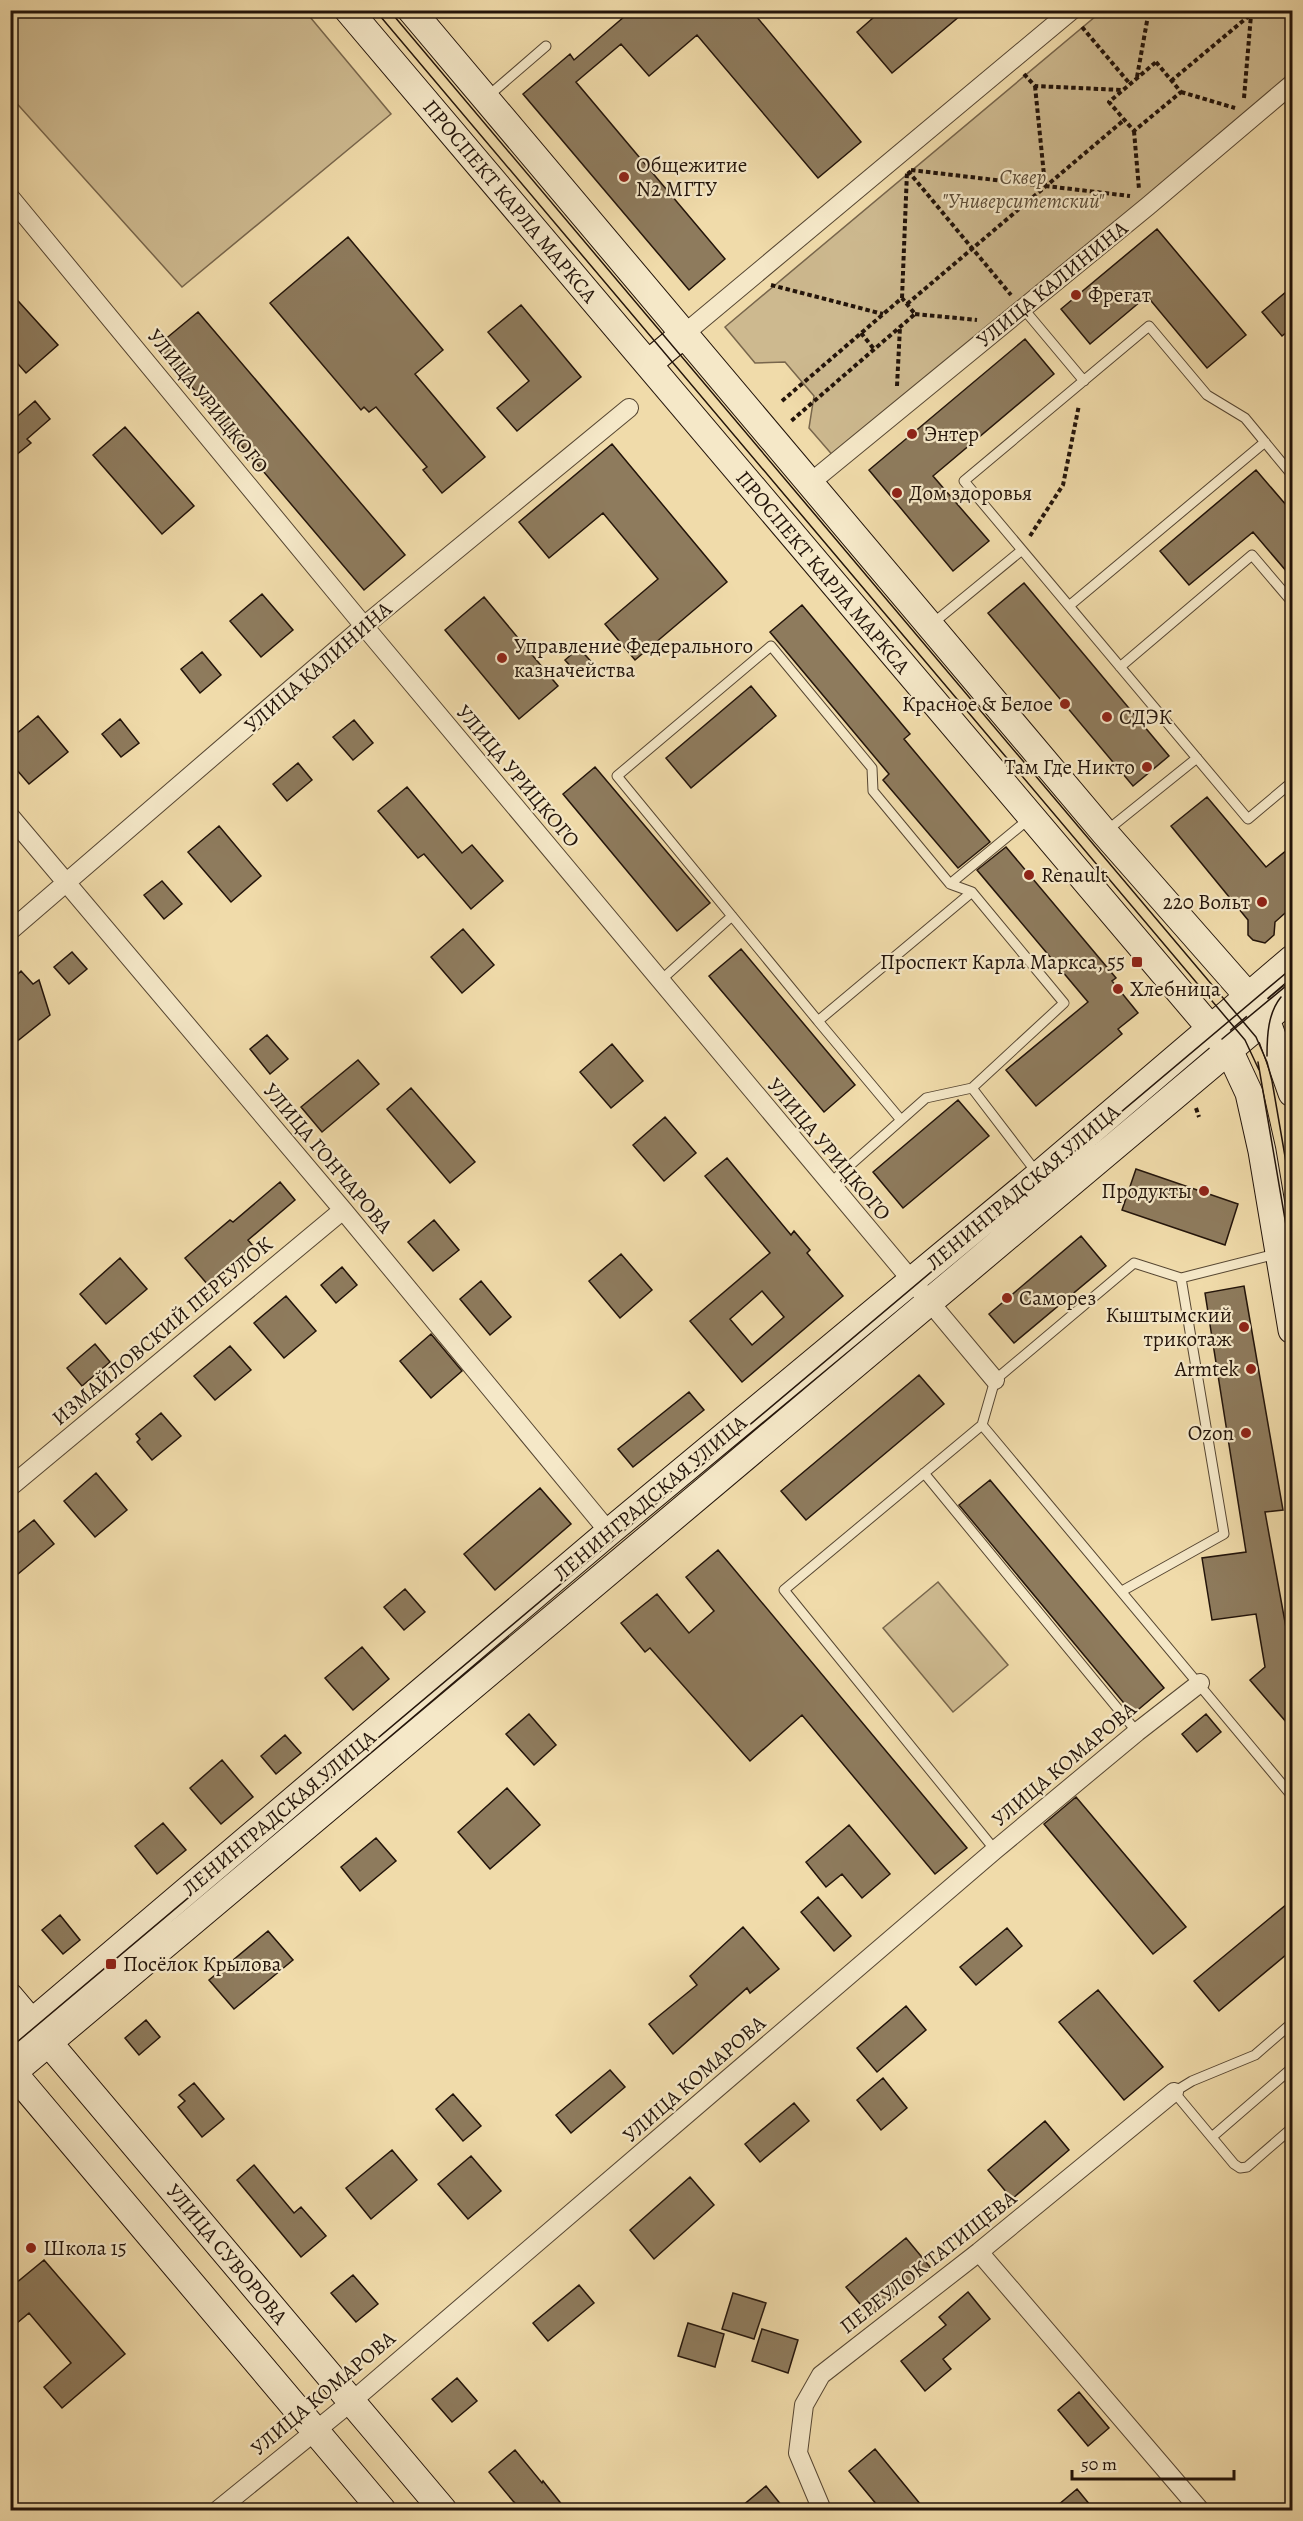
<svg xmlns="http://www.w3.org/2000/svg" width="1303" height="2521" viewBox="0 0 1303 2521" font-family="Alegreya,serif">
  <style>
    .green { fill: #cdb98f; stroke: #78664c; stroke-width: 1.5 }
    .building { fill: #8e7b5d; stroke: #23140a; stroke-width: 1.5; fill-rule: evenodd }
    .lines { fill: none; stroke-linecap: round; stroke-linejoin: round }
    .service-casing { stroke: #564632; stroke-width: 11 }
    .minor-casing { stroke: #564632; stroke-width: 20 }
    .secondary-casing { stroke: #23140a; stroke-width: 29 }
    .path { stroke: #23140a; stroke-width: 4; stroke-dasharray: 4.5 3; stroke-linecap: butt }
    .service { stroke: #f5e8c8; stroke-width: 9 }
    .minor { stroke: #f5e8c8; stroke-width: 18 }
    .secondary { stroke: #f5e8c8; stroke-width: 27 }
    .tram { stroke: #23140a; stroke-width: 1.5 }
    .poi-dot { fill: #8f2418; stroke: #f5e8c8; stroke-width: 2 }
    .labels { text-anchor: middle; stroke-width: 4.5; stroke-linejoin: round; paint-order: stroke }
    .poi-label { font-size: 21px; fill: #23140a; stroke: #f5e8c8; text-anchor: start }
    .park-label { font-size: 21px; font-style: italic; fill: #5e4e39; stroke: #f5e8c8 }
    .street-label { font-size: 21px; fill: #23140a; stroke: #f5e8c8 }
  </style>
  <rect width="100%" height="100%" fill="#f0dbaa"/>
  <filter id="stains"><feTurbulence type="fractalNoise" baseFrequency=".00333" numOctaves="4"/><feColorMatrix values="0 0 0 0 .2 0 0 0 0 .09 0 0 0 0 .02 0 0 0 .5 -.17"/></filter>
  <radialGradient id="worn" r=".72"><stop offset=".6" stop-color="#630" stop-opacity="0"/><stop offset="1" stop-color="#630" stop-opacity=".3"/></radialGradient>
  <path class="green" d="M10,11H305L391,114L182,287L11,97Z
    M1102,11H1292V74L835,458L809,428L814,396L785,362L755,363L725,327Z
    M938,1582L1008,1665L953,1712L883,1628Z"/>
  <path class="building" d="M632,10H751L861,142L818,178L697,35L649,76L621,44L576,82L725,259L689,290L523,94L570,54L574,60Z
    M882,10H967L892,73L857,32Z
    M1157,229L1246,335L1207,368L1147,296L1090,344L1061,309Z
    M348,237L443,350L415,374L485,457L442,493L423,470L427,467L376,407L369,412L364,407L361,410L270,303Z
    M1293,286V327L1282,336L1262,312Z
    M10,292L58,345L26,373L10,355Z
    M521,305L581,377L517,431L497,408L529,381L488,332Z
    M198,312L405,555L364,590L157,346Z
    M1025,339L1054,374L933,476L989,541L953,571L869,470Z
    M35,401L50,419L27,439L31,443L10,460V419L12,421Z
    M125,427L194,506L162,534L93,455Z
    M612,444L727,582L635,660L605,624L658,579L603,513L549,558L519,522Z
    M1256,470L1293,513V579L1253,532L1189,585L1160,551Z
    M1024,583L1169,756L1133,786L988,613Z
    M262,594L293,630L261,657L230,621Z
    M484,597L558,686L519,719L445,630Z
    M802,605L910,734L904,739L990,842L958,868L883,780L889,774L770,632Z
    M579,648L595,666L581,678L565,660Z
    M202,652L221,675L200,693L181,669Z
    M751,686L776,716L691,788L666,758Z
    M38,716L68,752L29,784L10,762V739Z
    M120,719L139,743L121,757L102,734Z
    M354,720L373,743L353,760L333,737Z
    M298,763L312,780L287,801L273,784Z
    M595,767L710,903L677,931L563,794Z
    M407,787L462,853L472,845L503,881L471,909L424,854L418,858L378,811Z
    M1207,797L1266,867L1293,845V906L1275,922L1274,935L1265,943L1253,940L1248,935V920L1171,826Z
    M219,826L261,876L231,902L188,852Z
    M1006,847L1116,978L1112,981L1138,1013L1118,1029L1122,1034L1036,1106L1006,1070L1088,1002L977,870Z
    M162,881L182,904L164,919L144,895Z
    M463,929L494,965L462,993L431,957Z
    M741,949L855,1085L824,1112L709,976Z
    M72,952L87,969L69,984L54,967Z
    M21,971L33,984L39,980L50,1015L10,1047V982Z
    M267,1035L288,1059L270,1074L250,1049Z
    M612,1044L643,1081L611,1108L580,1072Z
    M358,1060L379,1084L322,1132L301,1107Z
    M411,1088L475,1162L450,1183L387,1109Z
    M958,1100L989,1136L903,1208L873,1172Z
    M665,1117L696,1153L664,1181L633,1145Z
    M727,1158L791,1235L794,1231L810,1250L807,1253L843,1296L742,1382L690,1321L770,1253L705,1176ZM762,1291L784,1317L752,1345L730,1319Z
    M1136,1169L1238,1204L1225,1245L1122,1210Z
    M280,1182L295,1200L248,1240L253,1246L208,1285L185,1258L230,1220L233,1222Z
    M434,1220L459,1250L433,1271L408,1242Z
    M1081,1236L1106,1266L1014,1343L989,1314Z
    M621,1254L652,1290L620,1318L589,1281Z
    M120,1258L147,1289L106,1324L80,1294Z
    M342,1267L357,1285L336,1303L321,1285Z
    M481,1281L511,1317L490,1335L460,1299Z
    M1244,1286L1283,1510L1265,1512L1293,1666V1730L1250,1680L1265,1667L1256,1614L1212,1620L1202,1558L1246,1552L1205,1293Z
    M286,1296L316,1331L284,1358L254,1323Z
    M431,1334L462,1371L431,1398L400,1361Z
    M95,1344L110,1362L82,1386L67,1368Z
    M230,1346L251,1370L215,1400L194,1376Z
    M919,1375L944,1404L806,1520L781,1491Z
    M689,1392L704,1410L633,1467L618,1449Z
    M161,1413L181,1436L152,1460L137,1442L140,1439L136,1434Z
    M96,1473L127,1510L95,1537L64,1501Z
    M990,1480L1164,1688L1133,1714L959,1505Z
    M540,1488L571,1524L495,1590L464,1554Z
    M34,1520L54,1544L18,1574L10,1565V1539Z
    M718,1550L967,1848L935,1874L802,1715L750,1761L650,1648L645,1652L621,1623L657,1594L689,1633L714,1611L686,1577Z
    M405,1589L425,1612L404,1630L384,1607Z
    M362,1647L389,1679L353,1710L325,1678Z
    M529,1714L556,1745L534,1765L506,1734Z
    M1206,1714L1221,1732L1197,1752L1182,1734Z
    M285,1735L301,1753L276,1774L261,1756Z
    M222,1760L253,1797L221,1824L190,1788Z
    M507,1788L540,1825L490,1869L458,1832Z
    M1076,1797L1186,1927L1153,1954L1044,1824Z
    M163,1823L186,1850L157,1874L135,1846Z
    M849,1825L890,1874L862,1898L842,1874L826,1887L806,1862Z
    M376,1838L396,1861L360,1891L341,1867Z
    M818,1897L851,1936L834,1951L801,1912Z
    M1293,1899V1949L1219,2011L1194,1981Z
    M60,1915L80,1940L63,1954L42,1930Z
    M743,1927L779,1969L750,1993L747,1988L673,2054L649,2024L697,1985L690,1976Z
    M1007,1928L1022,1946L976,1985L960,1967Z
    M268,1931L293,1960L234,2009L209,1980Z
    M1098,1990L1163,2067L1124,2100L1059,2022Z
    M906,2006L926,2030L877,2072L857,2048Z
    M146,2020L160,2037L139,2055L125,2038Z
    M610,2070L625,2087L571,2133L556,2115Z
    M883,2078L907,2108L881,2130L857,2100Z
    M194,2083L224,2119L202,2137L178,2107L185,2101L179,2095Z
    M453,2094L481,2126L463,2141L436,2109Z
    M794,2103L809,2121L760,2162L745,2144Z
    M1045,2121L1069,2150L1012,2199L988,2170Z
    M392,2150L417,2180L371,2219L346,2188Z
    M471,2156L501,2191L468,2219L438,2184Z
    M254,2165L294,2213L301,2207L326,2236L301,2257L237,2180Z
    M690,2177L714,2205L654,2259L630,2230Z
    M906,2238L930,2267L870,2316L846,2287Z
    M44,2260L125,2354L62,2408L44,2387L71,2363L29,2313L10,2329V2288Z
    M353,2275L378,2304L356,2322L331,2293Z
    M579,2285L594,2303L548,2341L533,2323Z
    M968,2292L990,2319L943,2359L951,2369L925,2391L901,2361L946,2325L939,2317Z
    M733,2293L766,2303L754,2339L722,2329Z
    M688,2323L724,2334L715,2367L678,2356Z
    M762,2329L798,2340L788,2373L752,2361Z
    M457,2378L477,2401L452,2422L432,2399Z
    M1079,2392L1109,2428L1088,2446L1058,2410Z
    M875,2449L926,2511H882L849,2471Z
    M515,2450L542,2483L543,2481L567,2511H523L513,2501L489,2472Z
    M766,2486L786,2511H736Z
    M1077,2489L1095,2511H1051Z"/>
  <g class="lines">
    <g class="service-casing">
      <path id="service" d="M487,97L546,46
        M1022,307L1084,381
        M1292,475L1245,418L1207,395L1149,326L964,481L1248,819L1292,782
        M1069,606L1265,442
        M932,624L1022,550
        M1120,667L1252,555L1292,602
        M1105,832L1197,758
        M972,892L950,884L1030,818
        M660,981L732,916
        M818,1021L617,776L771,646L872,768L873,791L950,884
        M901,1120L818,1021L972,892L1064,1003L972,1088L1037,1173
        M829,1184L926,1098L972,1088
        M982,1425L1292,1796
        M924,1473L1137,1732
        M1122,1591L1224,1534L1181,1278
        M995,1850L784,1590L982,1425L995,1380L1134,1263L1181,1278L1276,1254
        M1292,2023L1255,2055L1192,2081L1174,2092L1234,2164L1240,2168L1247,2167L1292,2128
        M1212,2137L1292,2068"/>
    </g>
    <g class="minor-casing">
      <path id="minor" d="M10,197L364,626L995,1380
        M684,334L1072,10
        M810,483L1148,206L1292,84
        M10,816L343,1210L609,1532
        M10,931L364,626L629,408
        M10,1487L343,1210
        M979,2252L1200,2510
        M218,2510L351,2402L995,1850L1137,1732L1200,1683
        M822,2510L798,2453L804,2405L821,2375L979,2252L1174,2092"/>
    </g>
    <g class="secondary-casing">
      <path id="secondary" d="M348,10L1229,1050L1249,1093L1262,1151L1292,1330
        M411,10L1104,832L1249,997L1266,1019L1292,1093
        M648,364L684,334
        M10,1997L443,2510
        M10,2041L609,1532L1039,1175L1292,959
        M10,2069L382,2510
        M10,2075L1292,997"/>
    </g>
    <path class="path" d="M1082,27L1130,84
      M1156,62L1181,92L1134,131L1109,102Z
      M1024,74L1035,86L1122,90
      M1137,77L1149,10
      M1171,81L1256,10
      M1035,86L1045,185
      M1181,92L1235,108
      M1244,98L1251,15
      M1134,131L1139,189
      M911,170L1130,196
      M908,171L1011,295
      M771,285L883,314
      M902,298L907,172
      M907,304L1124,120
      M915,314L977,320
      M861,333L874,349
      M897,386L900,327
      M782,401L902,298L915,314L790,422
      M1030,536L1063,485L1079,405
      M1196,1108L1199,1117"/>
    <use href="#service" class="service"/>
    <use href="#minor" class="minor"/>
    <use href="#secondary" class="secondary"/>
    <path class="tram" d="M375,10L1245,1040L1259,1070
      M389,10L1256,1037L1267,1062L1272,1081L1292,1197
      M1222,1039L1292,981
      M1267,1056C1267,1035 1268,1013 1281,997
      M1258,1062L1292,1260
      M10,2048L1292,968"/>
  </g>
  <g class="poi-dot">
    <circle cx="624" cy="177" r="6"/>
    <circle cx="1076" cy="295" r="6"/>
    <circle cx="912" cy="434" r="6"/>
    <circle cx="897" cy="493" r="6"/>
    <circle cx="502" cy="658" r="6"/>
    <circle cx="1065" cy="704" r="6"/>
    <circle cx="1107" cy="717" r="6"/>
    <circle cx="1147" cy="767" r="6"/>
    <circle cx="1029" cy="875" r="6"/>
    <circle cx="1262" cy="902" r="6"/>
    <rect x="1131" y="956" width="12" height="12" rx="3"/>
    <circle cx="1118" cy="989" r="6"/>
    <circle cx="1204" cy="1191" r="6"/>
    <circle cx="1007" cy="1298" r="6"/>
    <circle cx="1244" cy="1327" r="6"/>
    <circle cx="1251" cy="1369" r="6"/>
    <circle cx="1246" cy="1433" r="6"/>
    <rect x="105" y="1958" width="12" height="12" rx="3"/>
    <circle cx="31" cy="2248" r="6"/>
  </g>
  <g class="labels">
    <g class="poi-label">
      <text x="636" y="172">Общежитие<tspan x="636" dy="24">N2 МГТУ</tspan></text>
      <text x="1088" y="302">Фрегат</text>
      <text x="924" y="441">Энтер</text>
      <text x="909" y="500">Дом здоровья</text>
      <text x="514" y="653">Управление Федерального<tspan x="514" dy="24">казначейства</tspan></text>
      <text x="1053" y="711" text-anchor="end">Красное &amp; Белое</text>
      <text x="1119" y="724">СДЭК</text>
      <text x="1135" y="774" text-anchor="end">Там Где Никто</text>
      <text x="1041" y="882">Renault</text>
      <text x="1250" y="909" text-anchor="end">220 Вольт</text>
      <text x="1125" y="969" text-anchor="end">Проспект Карла Маркса, 55</text>
      <text x="1130" y="996">Хлебница</text>
      <text x="1192" y="1198" text-anchor="end">Продукты</text>
      <text x="1019" y="1305">Саморез</text>
      <text x="1232" y="1322" text-anchor="end">Кыштымский<tspan x="1232" dy="24">трикотаж</tspan></text>
      <text x="1239" y="1376" text-anchor="end">Armtek</text>
      <text x="1234" y="1440" text-anchor="end">Ozon</text>
      <text x="123" y="1971">Посёлок Крылова</text>
      <text x="43" y="2255">Школа 15</text>
    </g>
    <g class="park-label">
      <text x="1023" y="184">Сквер<tspan x="1023" dy="24">"Университетский"</tspan></text>
    </g>
    <g class="street-label">
      <text transform="translate(510 201) rotate(50)" y="7">ПРОСПЕКТ КАРЛА МАРКСА</text>
      <text transform="translate(1052 284) rotate(-39)" y="7">УЛИЦА КАЛИНИНА</text>
      <text transform="translate(208 401) rotate(51)" y="7">УЛИЦА УРИЦКОГО</text>
      <text transform="translate(823 572) rotate(50)" y="7">ПРОСПЕКТ КАРЛА МАРКСА</text>
      <text transform="translate(318 667) rotate(-41)" y="7">УЛИЦА КАЛИНИНА</text>
      <text transform="translate(518 776) rotate(50)" y="7">УЛИЦА УРИЦКОГО</text>
      <text transform="translate(829 1149) rotate(50)" y="7">УЛИЦА УРИЦКОГО</text>
      <text transform="translate(328 1158) rotate(50)" y="7">УЛИЦА ГОНЧАРОВА</text>
      <text transform="translate(1023 1187) rotate(-40)" y="7">ЛЕНИНГРАДСКАЯ УЛИЦА</text>
      <text transform="translate(162 1331) rotate(-40)" y="7">ИЗМАЙЛОВСКИЙ ПЕРЕУЛОК</text>
      <text transform="translate(650 1498) rotate(-40)" y="7">ЛЕНИНГРАДСКАЯ УЛИЦА</text>
      <text transform="translate(1064 1764) rotate(-40)" y="7">УЛИЦА КОМАРОВА</text>
      <text transform="translate(279 1813) rotate(-40)" y="7">ЛЕНИНГРАДСКАЯ УЛИЦА</text>
      <text transform="translate(694 2079) rotate(-41)" y="7">УЛИЦА КОМАРОВА</text>
      <text transform="translate(227 2254) rotate(50)" y="7">УЛИЦА СУВОРОВА</text>
      <text transform="translate(928 2262) rotate(-38)" y="7">ПЕРЕУЛОК ТАТИЩЕВА</text>
      <text transform="translate(323 2393) rotate(-40)" y="7">УЛИЦА КОМАРОВА</text>
    </g>
  </g>
  <rect width="1303" height="2521" fill="none" stroke="#f0dbaa" stroke-width="36"/>
  <rect x="12" y="12" width="1279" height="2497" fill="none" stroke="#23140a" stroke-width="3"/>
  <rect x="18" y="18" width="1267" height="2485" fill="none" stroke="#23140a" stroke-width="1.5"/>
  <path d="M1072 2470v9h162v-9" fill="none" stroke="#23140a" stroke-width="3"/>
  <text x="1081" y="2470" font-size="18" fill="#23140a" stroke="#f5e8c8" stroke-width="4.5" paint-order="stroke">50 m</text>
  <rect width="100%" height="100%" filter="url(#stains)"/>
  <rect width="100%" height="100%" fill="url(#worn)"/>
</svg>
